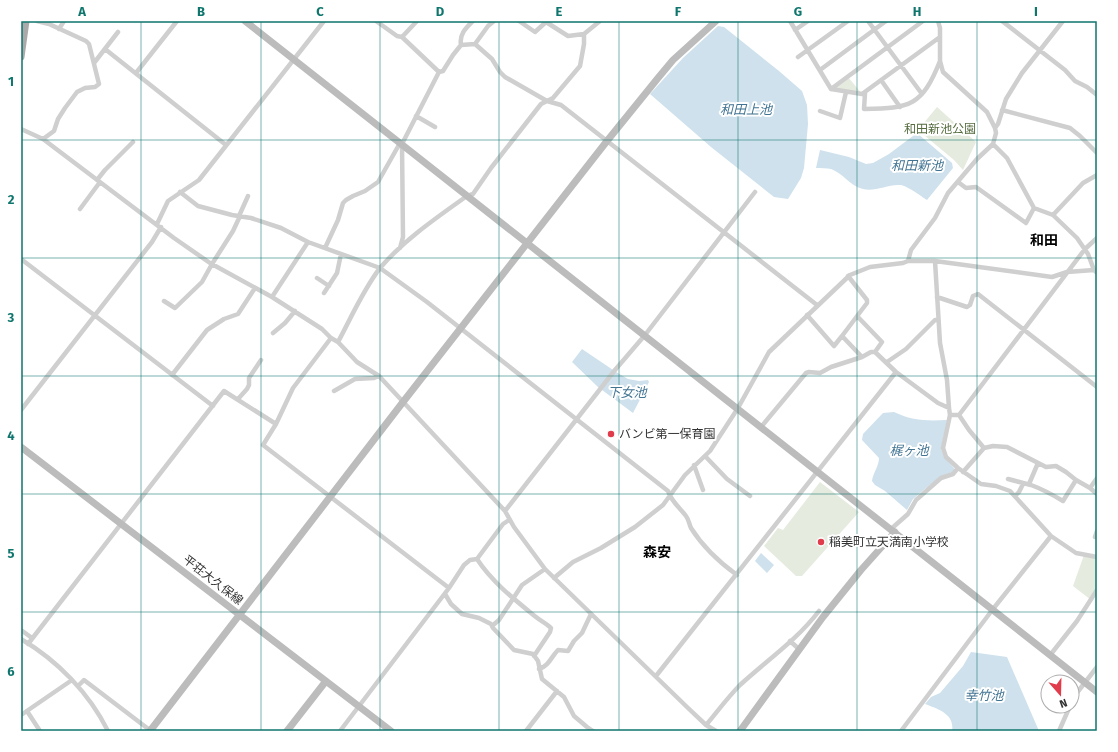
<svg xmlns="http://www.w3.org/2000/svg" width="1118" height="752" viewBox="0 0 1118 752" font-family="'Fira Sans','Noto Sans JP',sans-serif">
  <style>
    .green { fill: #e5ebde }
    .water { fill: #cee1ec }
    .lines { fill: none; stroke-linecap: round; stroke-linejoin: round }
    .street { stroke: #cfcfcf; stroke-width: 4.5 }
    .secondary { stroke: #bcbcbc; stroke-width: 7 }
    .primary { stroke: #aaa; stroke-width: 7 }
    .grid { fill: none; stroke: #0f766e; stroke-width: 1; stroke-opacity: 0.55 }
    .poi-dot { fill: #e13c4b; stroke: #fff; stroke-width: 1.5 }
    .labels { text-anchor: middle; stroke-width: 4; stroke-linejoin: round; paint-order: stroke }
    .park-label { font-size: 12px; fill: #566d40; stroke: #fff }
    .poi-label { font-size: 12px; fill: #323232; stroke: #fff; text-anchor: start }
    .street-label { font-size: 12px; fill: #323232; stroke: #fff }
    .water-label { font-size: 13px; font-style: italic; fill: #417493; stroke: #fff }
    .quarter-label { font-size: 14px; font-weight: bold; fill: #000; stroke: #fff }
    .neatline { fill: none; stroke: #0f766e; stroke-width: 1.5 }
    .grid-label { font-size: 13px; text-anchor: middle; font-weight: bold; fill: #0f766e }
  </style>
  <rect width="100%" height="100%" fill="#fff"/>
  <path class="green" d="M848,77L862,94L831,89Z
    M937,107L976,142L963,170L954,160L918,130Z
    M820,482L859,512L802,576H796L764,546L778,528L783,530Z
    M1084,555L1097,557V591L1091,600L1073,586Z"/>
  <path class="water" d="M718,26L724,27L779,71L802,91L807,105L808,124L804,168L801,178L788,199L774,197L711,147L650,94L683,58Z
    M917,133L952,163L953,168L927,200C921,196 906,185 900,185C888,184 875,192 863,189C850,186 843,173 831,169C827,168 820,168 816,168L820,150L849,157L866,164L873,163L889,154Z
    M582,349L616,372L628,379L639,381L648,380L649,382L633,413L598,387L572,362Z
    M894,412C913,421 927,421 947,420L941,449L944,457L954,468V471L942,476L926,488L913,499L907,510L885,491L875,485L872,481C873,473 879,466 879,458L862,440L863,434L883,413Z
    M761,553L774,565L767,573L755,561Z
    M971,652L1007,657L1039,731H952C955,714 938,709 925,704L931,697L940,693L963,666Z"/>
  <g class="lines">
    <path class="street" d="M37,21L49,24L86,41L89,44L99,84L95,87L85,88L77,92L65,108L58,119L54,131L43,139
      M376,21L397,36L402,37L439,72
      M519,21L535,32L546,22L568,36L584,34
      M790,21L831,89L862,94L940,37
      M868,21L922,94
      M1002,21L1065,70L1075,81L1087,87L1097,95
      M59,29L64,21
      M795,30L808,21
      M402,37L417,21
      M475,44L492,59L500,72L505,77L547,101L561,105L817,305
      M461,45C459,34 466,28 473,21
      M105,49L226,145
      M798,57L848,21
      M94,63L118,32
      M820,70L886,21
      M136,73L177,21
      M881,80L900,107
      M831,89L923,21
      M865,93L864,109C911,108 922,106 940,61
      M1002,110L1070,128L1080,136L1097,153
      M820,111L840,118L846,92
      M416,116L435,127
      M995,128L998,124L1006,99L1022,73L1063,21
      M21,129L43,139L174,238L210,263L272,297L322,329L331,338L338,342L357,362L379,376L505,511L514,527L545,569L688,708L706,725L716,731
      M993,144L1007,158L1034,208L1053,215L1077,238L1088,254L1094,270L1097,273
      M97,180L105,170L133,142
      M958,182L966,188L976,187L1026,223L1034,208
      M180,192L198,206L232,215L251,218L281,228L308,242L380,268L427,302L668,491C671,501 680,508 686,516C689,520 689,524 691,528C703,547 719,562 737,575
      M80,209L100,182
      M1053,215L1083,183L1097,175
      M239,216L248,196
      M157,224L168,201L199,180L324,21
      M325,248L338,220L343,203L346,200L353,196L365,191L378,182L400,143
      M400,248L403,237L402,144L439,72L443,71L453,55L461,45L475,44L488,26L494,21
      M21,259L213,406
      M908,261L911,250L935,218L948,193L977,159L993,144L996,133L995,128L987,112L943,72L940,61V28L938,21
      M935,261L940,343L947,380L949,408L950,415L943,448L946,457L958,468L981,484L996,486L1010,491L1051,536L1076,553L1097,557
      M317,278L329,286
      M324,293L337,273L341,254
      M272,297L308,242
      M937,297L967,307L970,305L973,296L978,294L1097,387
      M164,301L175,308L202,282L212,264L233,231L240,216
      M807,315L834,346L842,336L862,357L871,352H875L896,372L938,403L949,408
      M857,316L882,342L875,352
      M273,333L285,323L295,311
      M842,336L867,303V300L848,276
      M331,338L293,388L276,424L263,445L449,588
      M338,342C351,318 363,290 380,268C404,240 436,218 467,196L473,194L491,168L541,104L553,98L580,66L584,44V34L600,21
      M887,362L906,349L935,320H938
      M172,375L207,330L224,319L238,314L255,288
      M334,391L355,379L374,378L379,376
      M238,399L247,389L249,385V378L261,360
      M21,410L152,242L161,227
      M950,415H959L1085,249L1097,238
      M959,415L969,430L984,448L993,446L1007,447L1046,467L1056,466L1066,472L1076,480L1090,488L1097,478
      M761,427L806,373L809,372L820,373L831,367L862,357
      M705,456L727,479L750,496
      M694,465L703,490
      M963,472L984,448
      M1008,479C1016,481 1023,483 1031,485C1042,489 1053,495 1063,501L1076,480
      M1029,484L1038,463
      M1090,488L1097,494
      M1015,496L1019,492L1023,484
      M505,511L615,370L645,335L755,192
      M891,529L908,514L916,500L941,478L953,474L958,468
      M1097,531L1095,537H1097
      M477,559C492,582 515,600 536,617C541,621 547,624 551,628L550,632L534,656
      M554,578L573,562L601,548L635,527L663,505L685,475L710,451L738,408L769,352L850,275L870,267L903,263L908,261H935L1052,277L1067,272L1094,270
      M445,594L451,604L462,614L479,618L491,624L493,628L514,650L533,654L538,661L542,679L564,697L574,716L587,727L593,731
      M492,626L499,620L522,585L545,569
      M21,630L32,638
      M21,639C58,661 89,693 108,731
      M790,641L800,650
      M28,644L224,391L276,424
      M1051,654L1077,621L1097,590
      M539,669C549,666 551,657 558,650L568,651L574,641L582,633L591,614
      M656,676L896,372
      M78,686L84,680L151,731
      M1072,702L1076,694L1097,667
      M27,711L40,731
      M21,715L72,680
      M706,725C717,712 728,697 740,685C766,661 797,640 819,611
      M340,731L449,588L464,565L470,560L477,559L503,524L509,520
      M526,731L557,691
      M901,731L993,609L1051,536
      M1059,731L1070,706"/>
    <path class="secondary" d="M245,21L1097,692
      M21,447L391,731
      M150,731L403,402L607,141L658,78L673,60L716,21
      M287,731L326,681
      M740,731L823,617L861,570L895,532"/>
    <path class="primary" d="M21,57L26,21"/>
  </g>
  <path class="grid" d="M141,21V731M261,21V731M380,21V731M499,21V731M619,21V731M738,21V731M857,21V731M977,21V731M21,140H1097M21,258H1097M21,376H1097M21,494H1097M21,612H1097"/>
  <g class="poi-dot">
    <circle cx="611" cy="434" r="4"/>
    <circle cx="821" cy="542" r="4"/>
  </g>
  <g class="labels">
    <g class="park-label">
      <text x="940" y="133">和田新池公園</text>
    </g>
    <g class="poi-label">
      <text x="619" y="438">バンビ第一保育園</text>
      <text x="829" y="546">稲美町立天満南小学校</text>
    </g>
    <g class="street-label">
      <text transform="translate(213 580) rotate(38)" y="4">平荘大久保線</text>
    </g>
    <g class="water-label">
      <text x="746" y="114">和田上池</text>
      <text x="917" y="170">和田新池</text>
      <text x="627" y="397">下女池</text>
      <text x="909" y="455">梶ヶ池</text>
      <text x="984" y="700">幸竹池</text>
    </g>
    <g class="quarter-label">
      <text x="1044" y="245">和田</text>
      <text x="657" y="557">森安</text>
    </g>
  </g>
  <rect width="1118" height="752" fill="none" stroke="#ffffff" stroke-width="44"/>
  <g transform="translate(1060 694) rotate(160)"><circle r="19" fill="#ffffff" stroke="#adadad"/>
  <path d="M0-3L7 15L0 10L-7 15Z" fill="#e13c4b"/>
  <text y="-6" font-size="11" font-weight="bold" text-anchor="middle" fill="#323232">N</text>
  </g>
  <rect x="22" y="22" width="1074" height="708" class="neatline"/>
  <g class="grid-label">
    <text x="82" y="16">A</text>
    <text x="201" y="16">B</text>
    <text x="320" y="16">C</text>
    <text x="440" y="16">D</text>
    <text x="559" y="16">E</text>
    <text x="678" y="16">F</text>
    <text x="798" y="16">G</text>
    <text x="917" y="16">H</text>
    <text x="1036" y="16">I</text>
    <text x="11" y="86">1</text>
    <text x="11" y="204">2</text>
    <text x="11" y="322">3</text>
    <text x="11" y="440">4</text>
    <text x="11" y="558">5</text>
    <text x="11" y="676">6</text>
  </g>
</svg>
